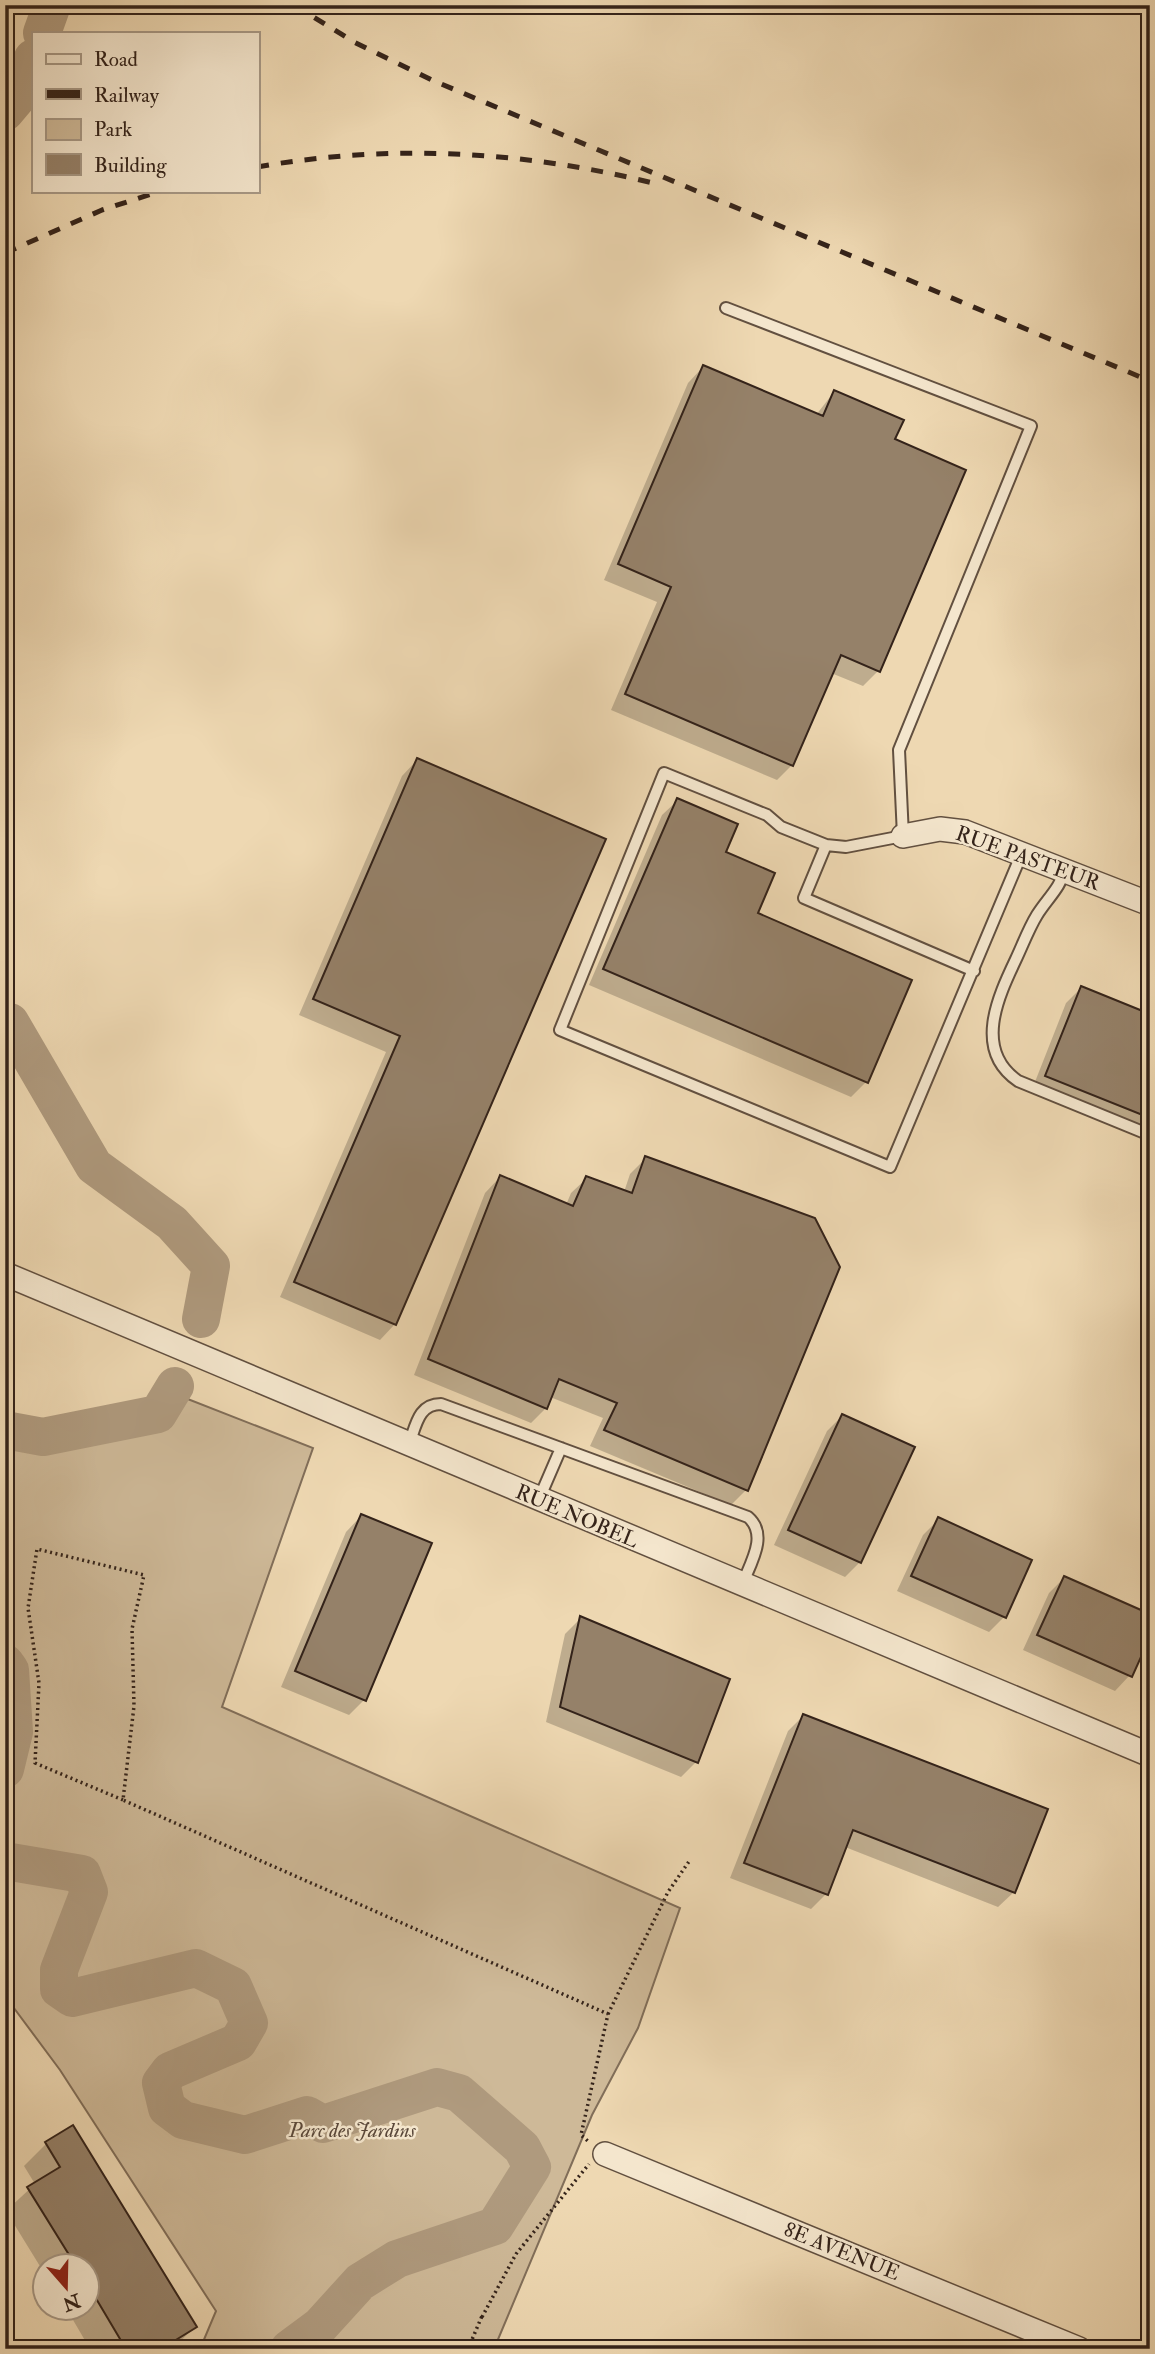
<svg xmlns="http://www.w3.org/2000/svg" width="1155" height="2354" viewBox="0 0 1155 2354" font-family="'IM FELL Double Pica',serif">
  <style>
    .green { fill: #ceb998; stroke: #816e59; stroke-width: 2 }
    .shadow { fill: #0003 }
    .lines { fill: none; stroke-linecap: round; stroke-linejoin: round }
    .river { stroke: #af9a7e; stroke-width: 38 }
    .building { fill: #958169; stroke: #34231a; stroke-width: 2 }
    .lane-casing { stroke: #625040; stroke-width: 14 }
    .street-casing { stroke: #625040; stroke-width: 26 }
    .path { stroke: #34231a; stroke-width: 3.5; stroke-dasharray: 2 3.5; stroke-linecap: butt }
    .lane { stroke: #f4e6cd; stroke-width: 10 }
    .street { stroke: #f4e6cd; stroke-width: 23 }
    .rail { stroke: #34231a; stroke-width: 5; stroke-dasharray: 12 12; stroke-linecap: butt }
    .labels { text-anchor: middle; stroke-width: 5; stroke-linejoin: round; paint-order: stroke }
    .street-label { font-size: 21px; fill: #34231a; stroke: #f4e6cd }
    .park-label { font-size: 21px; font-style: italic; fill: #5a483a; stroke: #f4e6cd }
  </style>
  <rect width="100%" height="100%" fill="#eed8b2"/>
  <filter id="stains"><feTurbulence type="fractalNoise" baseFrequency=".00286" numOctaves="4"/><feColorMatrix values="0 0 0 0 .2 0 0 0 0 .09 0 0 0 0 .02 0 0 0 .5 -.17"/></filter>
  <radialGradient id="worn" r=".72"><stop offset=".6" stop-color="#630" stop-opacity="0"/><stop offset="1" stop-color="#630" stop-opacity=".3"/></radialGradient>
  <path class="green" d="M180,1396L313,1448L222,1707L680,1908L638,2028L592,2115L494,2349H200L216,2311L60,2070L5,1996V1437L21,1434L53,1446Z"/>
  <path class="shadow" d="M703,367L816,415L834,392L893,440L878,671L863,686L831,673L792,765L777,780L611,710L657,602L604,580L688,383Z
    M417,760L395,1324L380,1340L280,1297L386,1052L299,1015L402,776Z
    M678,800L724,853L756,914L866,1082L851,1097L589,985L662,815Z
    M1081,988L1150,1016V1139L1031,1092L1066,1003Z
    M646,1158L746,1490L731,1505L590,1446L603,1418L550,1397L546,1408L531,1423L414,1375L485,1193L500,1177L566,1205L571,1193L587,1178L624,1192L630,1174Z
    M842,1416L860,1562L845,1577L774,1545L827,1431Z
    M361,1516L364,1700L349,1715L281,1687L346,1532Z
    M938,1520L1004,1617L989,1632L897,1591L923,1535Z
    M1064,1578L1130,1675L1115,1691L1023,1650L1049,1593Z
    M581,1618L696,1762L681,1777L546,1722L565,1634Z
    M1150,1642V1656L1145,1654Z
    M803,1716L1014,1892L998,1907L845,1847L826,1894L811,1909L730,1878L788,1731Z
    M46,2144L195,2327L172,2349H90L66,2308H88V2266H46V2276L6,2211L35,2184L24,2166Z"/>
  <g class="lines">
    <path class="river" d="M42,33L52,5
      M5,112L21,93L33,58
      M5,1023L10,1022L94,1166L172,1223L211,1266L201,1319
      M5,1430L43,1437L158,1414L175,1386
      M5,1663L10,1670L14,1732L5,1769
      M5,1861L82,1874L89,1892L59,1970V1989L72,1998L196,1968L233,1986L249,2023L238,2042L170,2071L161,2083L167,2108L183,2120L245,2135L307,2115L323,2124L437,2087L459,2093L522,2148L532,2167L495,2226L397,2259L360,2282L320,2326L289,2349"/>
  </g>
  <path class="building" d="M703,365L823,416L834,390L904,420L895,439L966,470L880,672L841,655L793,766L625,694L671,587L618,564Z
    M417,758L606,839L396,1325L294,1282L400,1036L313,999Z
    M677,798L738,824L726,852L775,873L758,913L912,980L868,1083L603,969Z
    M1081,986L1150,1014V1118L1045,1076Z
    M645,1156L815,1218L840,1267L748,1491L604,1430L617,1403L559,1379L547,1409L428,1359L500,1175L573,1206L586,1176L632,1193Z
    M842,1414L915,1447L861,1563L788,1530Z
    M361,1514L432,1543L366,1701L295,1671Z
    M938,1517L1032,1560L1006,1618L911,1576Z
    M1064,1576L1150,1614V1637L1132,1677L1037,1635Z
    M580,1616L730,1679L698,1763L560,1707Z
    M803,1714L1048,1809L1015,1893L853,1830L828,1895L744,1863Z
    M73,2125L197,2327L161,2349H126L88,2285V2266H76L27,2187L60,2167L45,2142Z"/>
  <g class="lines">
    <g class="lane-casing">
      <path id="lane" d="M726,308L1031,426L899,750L903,836L846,847L826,845
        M1065,869C1061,887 1047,899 1037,915C1029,928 1023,944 1016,959C998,997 973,1050 1018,1081L1150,1135
        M974,971L804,898L826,845L781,827L767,815L664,773L560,1030L890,1167L1022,853
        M409,1444C416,1426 418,1404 441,1404L748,1517C769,1535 750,1564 742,1585
        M539,1499L561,1448"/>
    </g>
    <g class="street-casing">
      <path id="street" d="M903,836L940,829L965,832L1150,904
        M5,1274L1150,1755
        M605,2154L1079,2349"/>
    </g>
    <path class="path" d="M123,1800L35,1763L39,1683L28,1608L37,1549L144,1575L132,1629L134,1706L123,1800L608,2014L581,2135L589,2142
      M608,2014L668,1892L690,1860
      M482,2317L516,2254L589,2164
      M468,2349L482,2316"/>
    <use href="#lane" class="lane"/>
    <use href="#street" class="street"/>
    <path class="rail" d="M294,5L354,42L434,81L1150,381
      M257,167C394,143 527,151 661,185
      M5,253L102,210L161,191"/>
  </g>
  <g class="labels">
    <g class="street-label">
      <text transform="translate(1028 858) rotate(20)" y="7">RUE PASTEUR</text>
      <text transform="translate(577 1516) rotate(23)" y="7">RUE NOBEL</text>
      <text transform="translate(842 2251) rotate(22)" y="7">8E AVENUE</text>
    </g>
    <g class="park-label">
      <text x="352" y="2137">Parc des Jardins</text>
    </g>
  </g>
  <rect width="1155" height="2354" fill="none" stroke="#eed8b2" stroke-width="28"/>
  <rect x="7" y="7" width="1141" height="2340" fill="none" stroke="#34231a" stroke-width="3.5"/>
  <rect x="14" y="14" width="1127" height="2326" fill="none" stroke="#34231a" stroke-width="2"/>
  <rect x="32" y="32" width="228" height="161" fill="#f4e6cd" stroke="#a79885" stroke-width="2"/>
  <rect x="46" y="54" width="35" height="10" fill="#f4e6cd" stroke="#a79885" stroke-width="2"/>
  <text x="94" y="66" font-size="21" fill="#34231a">Road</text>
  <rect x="46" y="89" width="35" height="10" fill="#34231a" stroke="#a79885" stroke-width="2"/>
  <text x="94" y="102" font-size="21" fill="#34231a">Railway</text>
  <rect x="46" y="119" width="35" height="21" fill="#ceb998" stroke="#a79885" stroke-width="2"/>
  <text x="94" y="136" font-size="21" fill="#34231a">Park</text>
  <rect x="46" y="154" width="35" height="21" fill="#958169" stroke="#a79885" stroke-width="2"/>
  <text x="94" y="172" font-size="21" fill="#34231a">Building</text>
  <g transform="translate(66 2287) rotate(160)"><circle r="33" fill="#f4e6cd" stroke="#a79885" stroke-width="2"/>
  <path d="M0-5L12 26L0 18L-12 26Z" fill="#8f2418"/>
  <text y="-10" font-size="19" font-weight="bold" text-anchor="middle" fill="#34231a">N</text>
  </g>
  <rect width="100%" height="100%" filter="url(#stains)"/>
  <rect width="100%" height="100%" fill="url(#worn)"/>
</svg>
